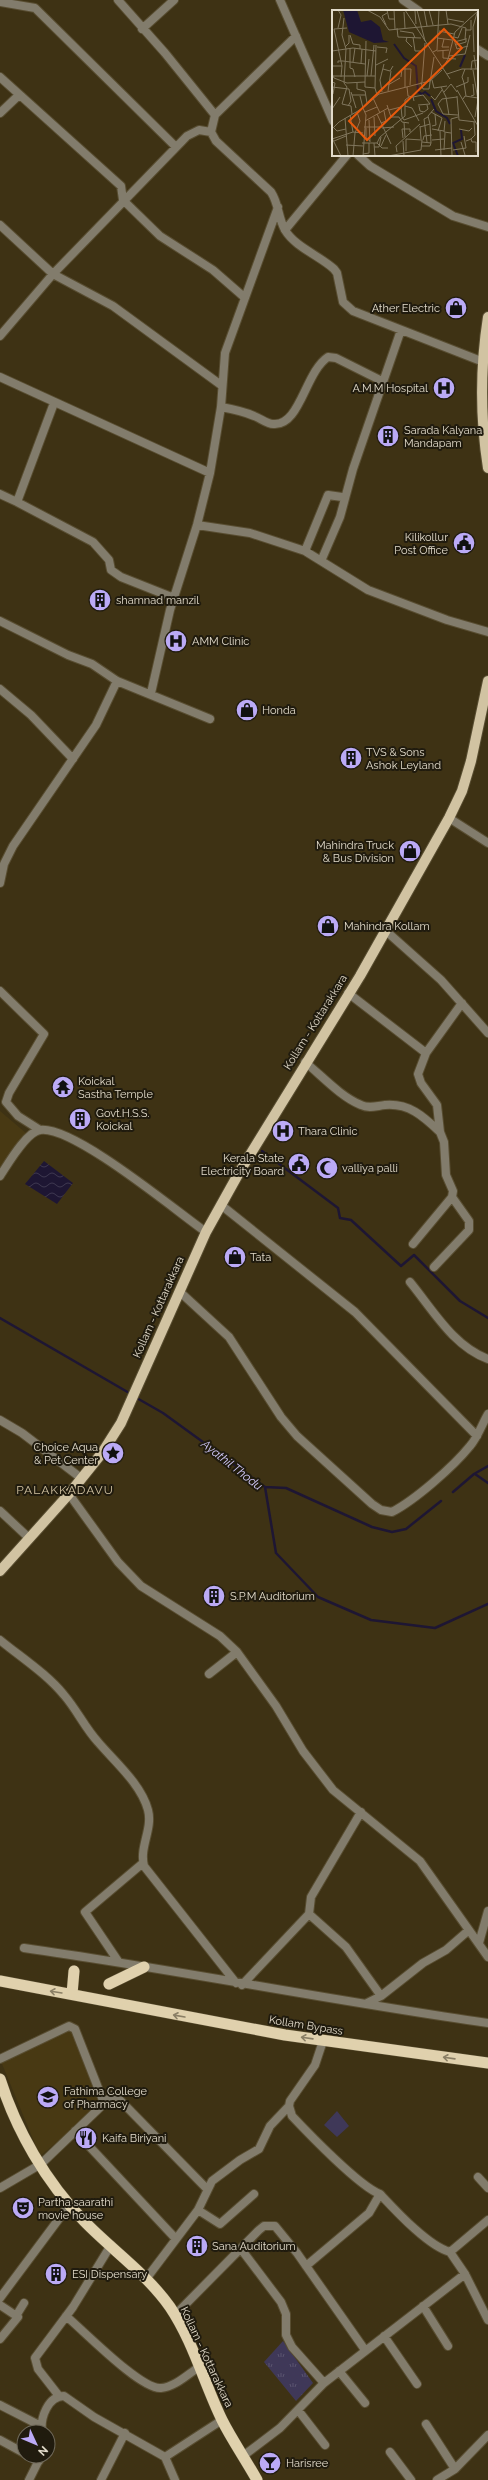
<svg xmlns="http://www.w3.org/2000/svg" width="488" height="2480" viewBox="0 0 488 2480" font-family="Raleway,sans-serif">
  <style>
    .built { fill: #483913 }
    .park { fill: url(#park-tufts) }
    .pitch { fill: #3f3858 }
    .water { fill: url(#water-waves) }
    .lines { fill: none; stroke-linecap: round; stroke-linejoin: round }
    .stream { stroke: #1e1633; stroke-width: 2.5 }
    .minor-casing { stroke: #584d31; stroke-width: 10 }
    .primary-casing { stroke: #584d31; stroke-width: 12 }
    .trunk-casing { stroke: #584d31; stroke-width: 12 }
    .minor { stroke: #827c6c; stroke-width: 8 }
    .primary { stroke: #d1c3a2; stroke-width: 10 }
    .trunk { stroke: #e0d1ad; stroke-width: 11 }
    .oneway { stroke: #8a7f65 }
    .labels { text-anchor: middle; stroke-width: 4; stroke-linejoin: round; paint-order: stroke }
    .poi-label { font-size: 11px; fill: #e2dbca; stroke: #201b0e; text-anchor: start }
    .street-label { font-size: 11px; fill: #e2dbca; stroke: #201b0e }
    .water-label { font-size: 12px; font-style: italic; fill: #d4cbfc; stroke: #201b0e }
    .neighbourhood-label { font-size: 12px; letter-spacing: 1px; fill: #d0c1a0; stroke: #201b0e }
    .inset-river { fill: none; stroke: #1e1633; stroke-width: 2 }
    .inset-road { fill: none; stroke: #80765d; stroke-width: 1 }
    .view { fill: #e8590c; fill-opacity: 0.15; stroke: #e8590c; stroke-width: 2 }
    .inset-edge { fill: none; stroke: #e2dbca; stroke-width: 2 }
  </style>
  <defs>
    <pattern id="park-tufts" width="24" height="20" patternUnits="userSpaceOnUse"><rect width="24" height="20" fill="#3f3858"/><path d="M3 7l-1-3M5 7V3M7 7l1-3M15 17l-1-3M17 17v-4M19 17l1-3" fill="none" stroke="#5a546f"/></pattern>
    <pattern id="water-waves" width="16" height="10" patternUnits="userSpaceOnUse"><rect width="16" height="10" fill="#1e1633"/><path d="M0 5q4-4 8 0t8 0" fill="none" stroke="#3e374f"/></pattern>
  </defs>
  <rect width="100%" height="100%" fill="#3e3214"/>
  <path class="built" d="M0,1111L27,1134L0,1171Z
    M72,2028L103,2104L40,2156L0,2059Z"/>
  <path class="park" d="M283,2341L313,2383L296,2401L264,2362Z"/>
  <path class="pitch" d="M337,2111L349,2126L337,2137L324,2125Z"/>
  <path class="water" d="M44,1161L73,1183L57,1204L25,1184Z"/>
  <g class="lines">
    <path class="stream" d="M262,1151L338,1208L340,1218L351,1220L401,1266L414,1255L460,1301L488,1318
      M0,1318L131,1394
      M135,1397L163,1413L265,1487L276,1553L318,1597L371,1620L435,1628L488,1604
      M475,1474L488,1483
      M265,1487L286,1488L372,1527L392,1532L406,1529L441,1501
      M453,1492L474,1474L488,1466"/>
    <g class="minor-casing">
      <path id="minor" d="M118,0L165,53L215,115L211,132L216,141L271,192C279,204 278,218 285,230C295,247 320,256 334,269L337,273L343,302L353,311L481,361
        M280,0L333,121
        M403,0L419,11
        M0,2L35,8L176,147
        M142,29L174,0
        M477,49L488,56
        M0,77L121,186L123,200L160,236L213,270L244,297
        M0,113L19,95
        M215,115L296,36
        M358,155L370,166L453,216L488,227
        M0,225L53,274L113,306L221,385
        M285,230L347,155
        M0,336L53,274L187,136L199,130L211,132
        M0,377L210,473
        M54,403L17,502L93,542L109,560L111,570L121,577L174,598
        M221,407C232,409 243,411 254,416C260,418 267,424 273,424C300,427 305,372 328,357L336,358L382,381
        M0,494L17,502
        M197,525L250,533L305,551L368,590L447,620L488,632
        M305,551L328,495L342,497
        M321,561L340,517L353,469L401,330
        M0,621L68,655L92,664L117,681L210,719
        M0,689L31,715L73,759
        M151,693L170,610L197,525L210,473L221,407L225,353L278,207
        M449,818L488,843
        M0,883L4,864L13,846L96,725L117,681
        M386,931L441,980L488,1033
        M0,991L44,1034L9,1093L6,1102L18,1116L40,1130
        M348,993L426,1053
        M305,1062C322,1076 341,1097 361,1105C369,1109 376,1106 385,1105C409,1103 423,1116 440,1132
        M0,1176C8,1164 26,1132 40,1130C73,1125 176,1211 206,1232
        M221,1205L355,1312L477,1436
        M413,1244L452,1197L453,1191L446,1175L444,1142L440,1132L437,1105L421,1083L418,1074L426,1053L462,1003
        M434,1267L469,1230V1221L452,1197
        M410,1282C433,1310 453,1346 488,1359
        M180,1292L229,1337L281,1417L297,1436L372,1504L381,1510L392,1512C415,1500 453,1467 470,1446C478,1437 482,1424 488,1414
        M0,1420L22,1433L81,1478
        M69,1494L118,1562L141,1586L220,1636L237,1652L276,1706L303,1751L333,1790L420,1861L488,1957
        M0,1511L29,1538
        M0,1640C22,1658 47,1674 64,1695C77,1710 85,1728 98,1742C115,1762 141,1784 148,1810C153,1829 139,1847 144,1866L236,1983
        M209,1674L237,1652
        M309,1914L346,1947L381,1996
        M479,1943L488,1911
        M24,1948C179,1970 333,2001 488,2023
        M118,1961L85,1912L143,1863
        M242,1985L309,1914L311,1897L361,1812
        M367,2003L381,1996L423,1963L446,1950L469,1930
        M323,2041L315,2065L290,2101L289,2106L292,2116C308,2133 360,2187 380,2194C396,2211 428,2246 450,2252L465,2274L488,2320
        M0,2059L69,2026L75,2029L104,2103
        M75,2131L176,2239
        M478,2177L488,2188
        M0,2188L41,2164L114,2094L207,2189
        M198,2210L220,2224L254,2194
        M241,2249L281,2302L286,2314V2335L292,2347L324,2383
        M450,2252L488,2220
        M306,2266L369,2213L380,2194
        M146,2279L198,2210L212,2181L240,2160L259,2149L270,2126L289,2106
        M0,2298L70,2204
        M0,2305L18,2317L0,2339
        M423,2306L448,2346
        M175,2315L259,2230L264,2226H275L297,2253L365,2350
        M16,2316L24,2303
        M66,2316C84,2331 141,2390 161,2388C175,2387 188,2374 199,2367
        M384,2336L417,2384
        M339,2371L365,2403
        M59,2396L38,2369L35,2358L73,2307L111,2245
        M0,2405L41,2426
        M298,2410L325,2445
        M426,2424L455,2469
        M42,2432C40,2418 48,2396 64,2396L94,2417L165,2457
        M0,2440L24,2453
        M390,2452L411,2480
        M30,2456L39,2461
        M243,2456L280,2428L324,2383L465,2274
        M29,2480L41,2456
        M101,2480L125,2433
        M175,2480L165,2457L222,2420
        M437,2480L455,2469L488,2435"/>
    </g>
    <g class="primary-casing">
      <path id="primary" d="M488,317C480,368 480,417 488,468
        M0,1571L69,1494L102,1453L121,1423L206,1232L240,1171L360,976L449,818L462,791L471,761L488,681"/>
    </g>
    <g class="trunk-casing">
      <path id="trunk" d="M0,1981L285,2035L488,2063
        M109,1984L144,1967
        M72,1994L74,1971
        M0,2079C16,2130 46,2182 84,2221C112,2250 146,2273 170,2307C193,2341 204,2383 222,2420C232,2440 246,2460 257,2480"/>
    </g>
    <use href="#minor" class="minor"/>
    <use href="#primary" class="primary"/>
    <use href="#trunk" class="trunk"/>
  </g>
  <defs><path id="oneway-shaft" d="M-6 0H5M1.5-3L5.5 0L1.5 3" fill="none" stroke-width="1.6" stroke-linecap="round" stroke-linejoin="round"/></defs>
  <g class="oneway">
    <use href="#oneway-shaft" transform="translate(56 1992) rotate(-171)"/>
    <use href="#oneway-shaft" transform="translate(179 2016) rotate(-170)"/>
    <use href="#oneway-shaft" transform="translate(307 2038) rotate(-172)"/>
    <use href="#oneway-shaft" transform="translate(449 2058) rotate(-172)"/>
  </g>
  <defs>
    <g id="shop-disc" transform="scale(1.15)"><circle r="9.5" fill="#bbaaf6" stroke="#201b0e"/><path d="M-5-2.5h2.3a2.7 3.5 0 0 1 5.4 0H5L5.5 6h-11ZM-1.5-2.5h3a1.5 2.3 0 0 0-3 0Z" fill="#111"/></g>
    <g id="hospital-disc" transform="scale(1.15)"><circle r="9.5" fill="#bbaaf6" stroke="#201b0e"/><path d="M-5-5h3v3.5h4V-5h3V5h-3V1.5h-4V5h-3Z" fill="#111"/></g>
    <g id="building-disc" transform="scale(1.15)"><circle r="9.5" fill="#bbaaf6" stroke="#201b0e"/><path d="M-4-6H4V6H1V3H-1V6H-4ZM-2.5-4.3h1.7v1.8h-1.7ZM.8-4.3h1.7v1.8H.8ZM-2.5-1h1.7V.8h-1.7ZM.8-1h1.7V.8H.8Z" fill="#111"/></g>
    <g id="civic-disc" transform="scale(1.15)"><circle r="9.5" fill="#bbaaf6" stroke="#201b0e"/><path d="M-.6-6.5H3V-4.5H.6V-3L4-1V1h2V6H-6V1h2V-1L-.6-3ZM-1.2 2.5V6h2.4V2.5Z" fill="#111"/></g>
    <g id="temple-disc" transform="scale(1.15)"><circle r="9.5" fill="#bbaaf6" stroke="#201b0e"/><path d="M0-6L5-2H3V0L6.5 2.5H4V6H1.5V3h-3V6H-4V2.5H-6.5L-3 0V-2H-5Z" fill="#111"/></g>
    <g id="mosque-disc" transform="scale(1.15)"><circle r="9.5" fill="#bbaaf6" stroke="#201b0e"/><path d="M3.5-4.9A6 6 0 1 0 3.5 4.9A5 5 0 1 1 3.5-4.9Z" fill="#111"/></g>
    <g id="sight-disc" transform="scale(1.15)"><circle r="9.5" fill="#bbaaf6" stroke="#201b0e"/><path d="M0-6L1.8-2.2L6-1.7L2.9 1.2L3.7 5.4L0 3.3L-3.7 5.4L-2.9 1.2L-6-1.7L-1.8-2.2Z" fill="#111"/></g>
    <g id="university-disc" transform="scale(1.15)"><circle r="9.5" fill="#bbaaf6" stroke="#201b0e"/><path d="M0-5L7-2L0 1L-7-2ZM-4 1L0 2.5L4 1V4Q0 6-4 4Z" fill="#111"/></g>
    <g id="restaurant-disc" transform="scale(1.15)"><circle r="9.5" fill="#bbaaf6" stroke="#201b0e"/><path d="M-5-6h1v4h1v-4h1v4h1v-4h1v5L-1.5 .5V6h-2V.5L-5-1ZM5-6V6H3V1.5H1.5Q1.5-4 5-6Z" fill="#111"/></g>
    <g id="theatre-disc" transform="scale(1.15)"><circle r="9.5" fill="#bbaaf6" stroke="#201b0e"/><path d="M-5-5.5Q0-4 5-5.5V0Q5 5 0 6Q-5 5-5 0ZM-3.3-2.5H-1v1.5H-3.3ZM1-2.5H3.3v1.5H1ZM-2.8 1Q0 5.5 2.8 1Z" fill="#111"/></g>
    <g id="bar-disc" transform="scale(1.15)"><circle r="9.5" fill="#bbaaf6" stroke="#201b0e"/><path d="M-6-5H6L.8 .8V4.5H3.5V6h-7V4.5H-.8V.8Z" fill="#111"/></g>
  </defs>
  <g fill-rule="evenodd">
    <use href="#shop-disc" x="456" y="308"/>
    <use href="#hospital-disc" x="444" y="388"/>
    <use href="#building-disc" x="388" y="436"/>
    <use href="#civic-disc" x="464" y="543"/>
    <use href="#building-disc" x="100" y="600"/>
    <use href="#hospital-disc" x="176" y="641"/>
    <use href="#shop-disc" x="247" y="710"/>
    <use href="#building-disc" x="351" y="758"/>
    <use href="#shop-disc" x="410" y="851"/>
    <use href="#shop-disc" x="328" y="926"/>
    <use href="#temple-disc" x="63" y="1087"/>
    <use href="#building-disc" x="80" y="1119"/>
    <use href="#hospital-disc" x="283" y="1131"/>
    <use href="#civic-disc" x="299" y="1164"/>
    <use href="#mosque-disc" x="327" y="1168"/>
    <use href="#shop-disc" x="235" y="1257"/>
    <use href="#sight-disc" x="113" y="1453"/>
    <use href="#building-disc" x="214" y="1596"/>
    <use href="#university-disc" x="48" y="2097"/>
    <use href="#restaurant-disc" x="86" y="2138"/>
    <use href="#theatre-disc" x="23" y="2208"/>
    <use href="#building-disc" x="197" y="2246"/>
    <use href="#building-disc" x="56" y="2274"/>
    <use href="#bar-disc" x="270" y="2463"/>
  </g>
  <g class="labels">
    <g class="poi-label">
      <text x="440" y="312" text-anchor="end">Ather Electric</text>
      <text x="428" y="392" text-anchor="end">A.M.M Hospital</text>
      <text x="404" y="434">Sarada Kalyana<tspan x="404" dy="13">Mandapam</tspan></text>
      <text x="448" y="541" text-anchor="end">Kilikollur<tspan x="448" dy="13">Post Office</tspan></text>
      <text x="116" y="604">shamnad manzil</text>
      <text x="192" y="645">AMM Clinic</text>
      <text x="262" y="714">Honda</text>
      <text x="366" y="756">TVS &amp; Sons<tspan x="366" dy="13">Ashok Leyland</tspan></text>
      <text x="394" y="849" text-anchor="end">Mahindra Truck<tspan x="394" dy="13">&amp; Bus Division</tspan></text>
      <text x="344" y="930">Mahindra Kollam</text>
      <text x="78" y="1085">Koickal<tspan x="78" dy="13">Sastha Temple</tspan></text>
      <text x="96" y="1117">Govt.H.S.S.<tspan x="96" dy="13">Koickal</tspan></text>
      <text x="298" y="1135">Thara Clinic</text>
      <text x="284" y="1162" text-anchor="end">Kerala State<tspan x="284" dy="13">Electricity Board</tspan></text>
      <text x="342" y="1172">valliya palli</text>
      <text x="250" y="1261">Tata</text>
      <text x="98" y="1451" text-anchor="end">Choice Aqua<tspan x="98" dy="13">&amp; Pet Center</tspan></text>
      <text x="230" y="1600">S.P.M Auditorium</text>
      <text x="64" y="2095">Fathima College<tspan x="64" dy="13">of Pharmacy</tspan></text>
      <text x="102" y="2142">Kaifa Biriyani</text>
      <text x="38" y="2206">Partha saarathi<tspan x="38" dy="13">movie house</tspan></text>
      <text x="212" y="2250">Sana Auditorium</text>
      <text x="72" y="2278">ESI Dispensary</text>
      <text x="286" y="2467">Harisree</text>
    </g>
    <g class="street-label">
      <text transform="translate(315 1022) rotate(-58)" y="4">Kollam - Kottarakkara</text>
      <text transform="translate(158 1307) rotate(-66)" y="4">Kollam - Kottarakkara</text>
      <text transform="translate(306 2025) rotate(9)" y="4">Kollam Bypass</text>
      <text transform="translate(207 2357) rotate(65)" y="4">Kollam - Kottarakkara</text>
    </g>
    <g class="water-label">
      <text transform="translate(232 1465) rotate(38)" y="4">Ayathil Thodu</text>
    </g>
    <g class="neighbourhood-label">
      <text x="65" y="1494">PALAKKADAVU</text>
    </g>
  </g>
  <g transform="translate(332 10)">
    <rect width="146" height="146" fill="#3e3214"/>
    <path d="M11,0H25L29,12L39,10L48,17L51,30L57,32L42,33L17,22Z" fill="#1e1633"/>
    <path class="inset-river" d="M62,34L72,48L84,56L86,82L90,84L93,82L98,86M128,57L133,45M99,89L104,101L115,108L118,114M126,146L121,133L130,129L129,120"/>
    <path class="inset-road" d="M6,0L9,5L6,18M35,0L48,7L57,20L119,14L134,18L133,29M55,0L57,9H62M62,0L63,19M73,0L118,69M85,0L93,31M92,0L95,16M97,0L101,15M114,0L116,14M83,1L84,14M72,2L73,18M12,8L10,25L14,39L12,73L15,77L10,94L19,96L20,104M116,9L132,12M54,15L50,6L55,3M65,18L66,27L89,28M133,20H139V10M68,21L81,23L83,28M107,21L122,24M18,25L21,34L28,35V39M75,27L74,31L80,37M81,27L83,41H89M122,27L126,28L130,18M105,28L120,30M112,29L110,37H117M122,32L134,29M123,33L125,39L136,36M124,35L134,32V28M13,37L17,33V25M45,37L55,38L54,43M18,38V58L21,59L23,67M0,41L21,38L44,41M105,41L117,40M111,41V48L124,49M101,42L105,40L107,0M142,42L141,17L145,3M142,45L144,59M117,46L133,44L138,25M21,52L23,38M6,53V51H11L33,54M29,53L30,39M44,55L56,49M0,56H10L9,67M10,56L2,19L15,18M73,58V77M51,59L58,61L61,56M110,59L116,49L123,22L146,1M139,60L140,51L146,50M141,60L146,90L143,107M0,64L2,68L15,73L33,72V77L43,78L45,85M115,64L130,59H146M1,66H43M35,66L37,49M39,66L42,35M69,67L70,59H79L78,75M100,70L102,78L115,76M0,72L3,73L1,84M33,72L34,31M89,72L91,79H97L102,47M90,72L93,33M25,73V79L33,81L35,93M132,73L130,67L133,59M132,73L134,86M56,75L68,68M0,77L17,79L19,91L16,96M75,77L76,86L81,87L82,91M109,77L114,87L117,105M124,77L136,72V67M43,78L44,35M125,80L146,116M56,81L59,61M19,82L24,98M50,82L48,70L52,54M112,82L119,74L125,82M20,85H34M28,86L31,98M99,86L103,90L110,80M125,86L127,110L144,112M139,86L142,85L141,74M81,87L91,85L98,94L86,95M125,87L110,89L106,94L111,104L126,105M41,88L48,103M131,89L133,86L146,88M55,95L59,107H67L70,112L77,113M73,96L80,98L87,111M87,96L88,101L92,102L96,99L95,95M0,99L8,87M57,100L69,97L70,107M33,102L45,97M99,102L110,108L106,121M45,104L59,134M18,105L21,122M42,107L43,126M70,107L72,110L91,103M13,108L16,146M37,110L38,132M33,111L56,98M113,111L112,122L119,123M72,112L73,127M49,113L54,111L52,101M98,114L96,106L102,99M0,116L5,121L14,119M88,116L89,129M100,116L104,115L103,104M32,117H50M88,117L98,114L99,133M34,118V128L38,131M50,118L62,117M0,119L7,112L31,98L47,84L98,71L110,60M100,119L112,121M127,119L137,121L140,118M108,121L109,146M0,128L9,146M71,128L70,119H78V122M0,129L21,122L31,123M139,129L143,125L142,112M91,130L92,126L100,125M100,130L112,129M2,131L14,126M71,131L72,146M134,131L139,129L140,132H144V142M95,132L92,109L96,107M129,132L133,145M30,133H45L50,138H56M42,133L43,146M45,133L48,127L73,106V90L77,87M14,135L31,136M49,136L54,125M90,136H98L99,133L90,132M42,137H47L49,127M103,140L120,138M112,140L113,123M121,140L134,138L132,126M65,142L64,136L88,114M31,144L37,143V133M21,146L23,123L28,111L25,102M31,146L34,105L31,98M56,146L89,140L90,130L74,129V141M120,146L119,109L126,107"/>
    <path class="view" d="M112,19L130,38L35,130L17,111Z"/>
    <rect width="146" height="146" class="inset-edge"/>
  </g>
  <g transform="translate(36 2444) rotate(134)"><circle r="19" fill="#201b0e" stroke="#6e6859"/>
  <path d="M0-3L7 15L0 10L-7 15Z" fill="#bbaaf6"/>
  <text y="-6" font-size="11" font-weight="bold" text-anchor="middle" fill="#e2dbca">N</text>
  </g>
</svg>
